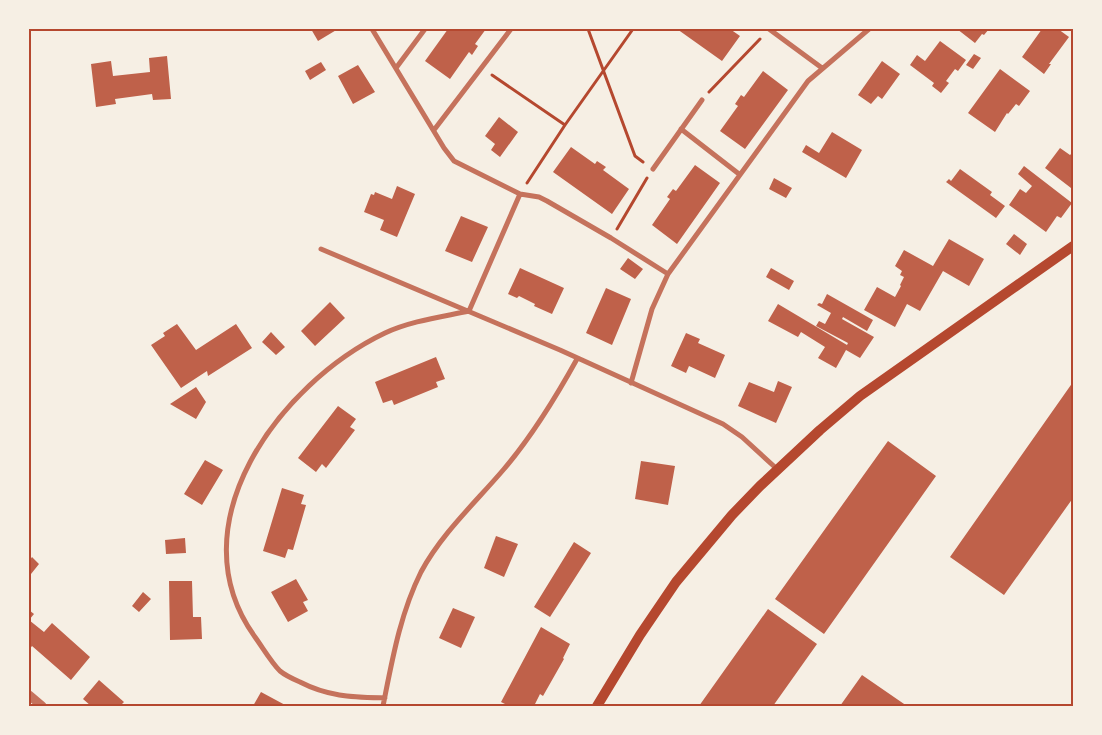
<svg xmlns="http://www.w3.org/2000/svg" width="1102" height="735" viewBox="0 0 1102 735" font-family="Mulish,sans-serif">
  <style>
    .building { fill: #bf614a }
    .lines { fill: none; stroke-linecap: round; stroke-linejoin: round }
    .path { stroke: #b5482f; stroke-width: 3 }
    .minor { stroke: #c5725c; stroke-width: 5 }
    .tertiary { stroke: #c5725c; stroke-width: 9 }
    .secondary { stroke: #b5482f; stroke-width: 10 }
    .neatline { fill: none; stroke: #b5482f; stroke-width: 2 }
  </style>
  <rect width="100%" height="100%" fill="#f6efe4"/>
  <path class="building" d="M311,29H338L318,41Z
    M448,29H486L475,44L478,46L472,55L469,52L450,79L425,61Z
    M677,29H730L740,36L722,61Z
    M957,29H989L984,35L982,34L975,43Z
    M1042,29H1058L1069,37L1049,64H1051L1044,74L1022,57Z
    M940,41L966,60L958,71L955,69L946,81L949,83L941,93L932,86L934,83L910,65L917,55L925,61Z
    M974,54L981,58L973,69L966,65Z
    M167,56L171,99L153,100L152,94L115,99L116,104L96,107L91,64L111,61L113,76L150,72L149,58Z
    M882,61L900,74L882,99L878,96L871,104L858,95Z
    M321,62L326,70L310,80L305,71Z
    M358,65L375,92L353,104L338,76Z
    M1000,69L1030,91L1019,106L1016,104L1008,114L1007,113L995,132L968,113Z
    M763,71L788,90L745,149L720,131L738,106L735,104L741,95L744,97Z
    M499,117L518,132L500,157L491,150L495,144L485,136Z
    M832,132L862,150L846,178L802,152L806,145L819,153Z
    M571,147L595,164L597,161L606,167L603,170L629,189L612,214L553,172Z
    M1060,148L1070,155L1073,152V184L1071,188L1045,168Z
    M695,165L720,183L677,244L652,225L670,199L667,197L673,189L676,191Z
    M1024,166L1072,203L1061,218L1057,216L1046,232L1009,205L1020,189L1026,193L1032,186L1018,174Z
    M960,169L992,192L990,195L1005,206L996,218L946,182L949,179L951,181Z
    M774,178L792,188L786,198L769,189Z
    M397,186L415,194L397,237L380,230L384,220L364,212L371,194L374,195L375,192L392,199Z
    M461,216L488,227L472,262L445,251Z
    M1014,234L1027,244L1020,255L1006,244Z
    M949,239L984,259L969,286L943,271L920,311L907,304L895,327L864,310L877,287L895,297L901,286L900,285L904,277L900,275L902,271L895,266L904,250L933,266Z
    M628,258L643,269L635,279L620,269Z
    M520,268L564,288L552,314L534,306L535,304L519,296L517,298L508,294Z
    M771,268L794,281L789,290L766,277Z
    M606,288L631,299L612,345L586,333Z
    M827,294L873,320L867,331L843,317L842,319L874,337L860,358L846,350L836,368L818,358L825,347L801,332L798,337L768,321L778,304L847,345L848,343L816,326L819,321L825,324L831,313L817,305L819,303L822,304Z
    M330,302L345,318L315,346L301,331Z
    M177,324L196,350L236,324L252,348L208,376L207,371L181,388L151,345L165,336L163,333Z
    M271,332L285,347L276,355L262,342Z
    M686,333L700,339L698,343L725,355L715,378L689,366L686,373L671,366Z
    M436,357L445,379L436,382L438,387L394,405L392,400L383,403L375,382Z
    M778,381L792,387L776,423L738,406L749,382L774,392Z
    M1073,382V498L1004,595L950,557Z
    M196,387L206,402L196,419L170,404Z
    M338,406L356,419L350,427L355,430L326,468L322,464L316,472L298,458Z
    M888,441L936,476L824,634L775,599Z
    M205,460L223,470L202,505L184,494Z
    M641,461L675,466L668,505L635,499Z
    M282,488L304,495L301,504L306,505L293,550L288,549L285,558L263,551Z
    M496,536L518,544L504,577L484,568Z
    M185,538L186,553L166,554L165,540Z
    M574,542L591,553L550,617L534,607Z
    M32,557L39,564L31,574L29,572V561Z
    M296,579L308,600L303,602L308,611L288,622L271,592Z
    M169,581H192L193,617H201L202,639L170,640Z
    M143,592L151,599L139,612L132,606Z
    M453,608L475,617L461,648L439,638Z
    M768,609L817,644L773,706H699Z
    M29,610L34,614L29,620L44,632L52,623L90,657L71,680L32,646L29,650Z
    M541,627L570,644L563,658L564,659L543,696L540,694L534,706H509L501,702Z
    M862,675L907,706H840Z
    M99,680L124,702L120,706H91L83,699Z
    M261,692L287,706H253Z"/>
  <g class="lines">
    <path class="path" d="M588,29L635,156L643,162
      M492,75L565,125L633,29
      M709,92L760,39
      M527,183L565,125
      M617,229L647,178"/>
    <path class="minor" d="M372,29L444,148L454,161L520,194L539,197L547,201L611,238L668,274
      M769,29L822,68
      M396,68L425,29
      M681,129L739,174
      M434,130L511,29
      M653,169L702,100
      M321,249L560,350L723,424L742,437L777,469
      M631,383L652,309L668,274L808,81L869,29
      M385,698C353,697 329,697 300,682C293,679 286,676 280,671C271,662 263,648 255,637C174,525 280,383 385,333C411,321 441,317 469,311L520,194
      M383,706C392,661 400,614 421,572C442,533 476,502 504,469C533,435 556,397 577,359"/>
    <path class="tertiary" d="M29,695L42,706"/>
    <path class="secondary" d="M597,706L640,635L676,582L732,515L760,486L820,430L860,396L1073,246"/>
  </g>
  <rect width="1102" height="735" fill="none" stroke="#f6efe4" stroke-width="60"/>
  <rect x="30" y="30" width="1042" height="675" class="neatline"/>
</svg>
